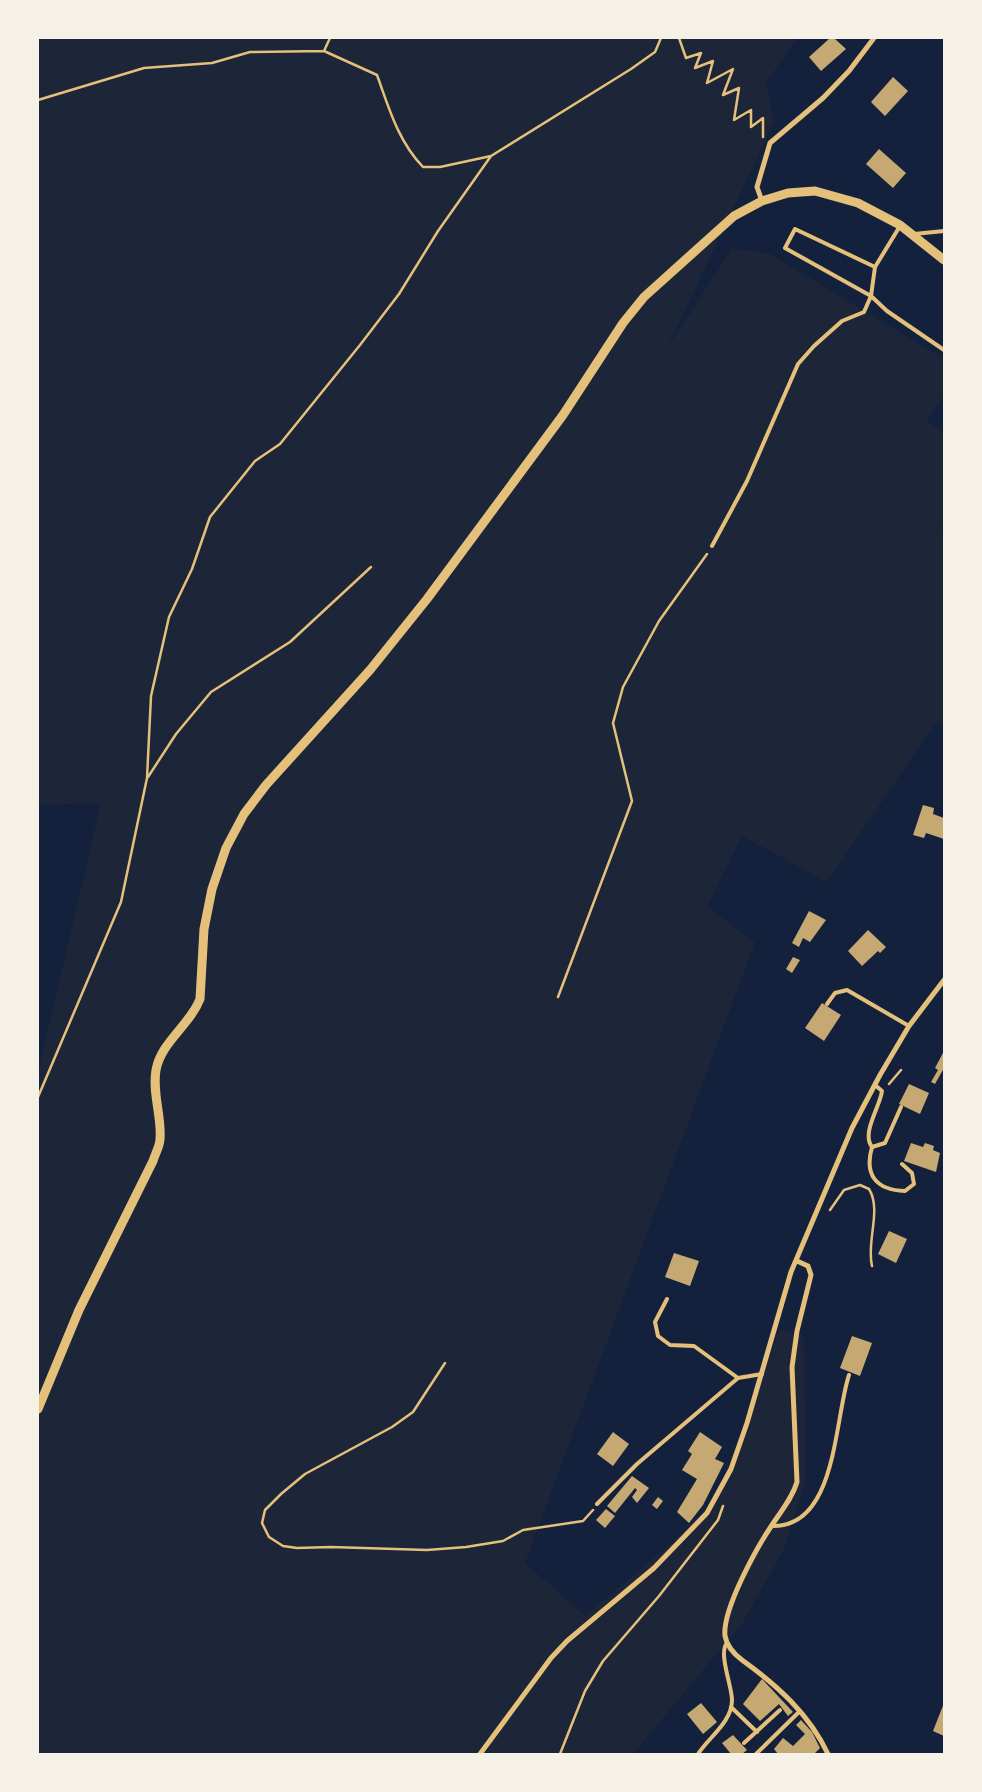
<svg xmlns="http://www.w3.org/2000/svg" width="982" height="1792" viewBox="0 0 982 1792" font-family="'Times New Roman',serif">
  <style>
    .green { fill: #1d2539 }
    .building { fill: #c6a872 }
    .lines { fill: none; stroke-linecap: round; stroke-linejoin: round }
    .path { stroke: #e5c07b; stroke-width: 2.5 }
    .service { stroke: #e5c07b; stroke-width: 4 }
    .minor { stroke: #e5c07b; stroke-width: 5 }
    .tertiary { stroke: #e5c07b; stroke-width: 9 }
  </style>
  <rect width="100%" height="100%" fill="#14213d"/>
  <path class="green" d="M38,38H797L766,83L774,122L667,349L732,248L770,254L944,359V395L926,422L944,431V520L941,535L944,536V727L936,722L827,882L742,836L707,907L755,942L525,1563L585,1616L675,1540L709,1506L729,1464L780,1329L804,1336L806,1480L783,1551L743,1622L633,1754H38V1072L101,803L38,805Z"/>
  <path class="building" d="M830,38H834L846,49L821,71L809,57Z
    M893,77L908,91L885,116L871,102Z
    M879,149L906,173L893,188L866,164Z
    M923,805L934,808L933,814L944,818V839L926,833L924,838L913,835Z
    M809,911L826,920L810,942L803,938L799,947L792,943Z
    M868,930L886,947L880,953L878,951L862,966L848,951Z
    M793,957L800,960L792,973L786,969Z
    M822,1003L841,1015L824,1041L805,1028Z
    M944,1051V1068L935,1084L931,1082L938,1070L935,1068Z
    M909,1084L929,1093L920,1114L899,1104Z
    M911,1143L923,1147L925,1143L934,1146L933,1150L940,1153L936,1172L904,1161Z
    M889,1231L907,1239L896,1263L878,1254Z
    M674,1253L699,1261L690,1286L665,1277Z
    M852,1336L872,1343L860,1376L840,1368Z
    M613,1432L629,1444L613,1466L597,1454Z
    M700,1432L722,1447L715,1459L724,1463L703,1505L689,1523L677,1512L697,1479L682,1470L692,1454L688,1451Z
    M632,1476L649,1488L637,1503L632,1497L637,1490L635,1488L615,1513L607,1506Z
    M658,1497L663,1501L657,1509L652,1505Z
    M606,1509L615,1516L605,1528L596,1520Z
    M762,1679L793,1712L788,1716L779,1704L760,1721L743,1704Z
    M701,1703L717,1722L703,1734L687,1714Z
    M944,1703V1736L933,1731Z
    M801,1720L812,1732L820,1748L814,1754H778L774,1749L783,1738L793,1746L805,1734L796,1725Z
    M733,1735L747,1750L742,1754H731L722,1743Z"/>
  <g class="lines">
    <path class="path" d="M679,38L686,58L701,53L695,68L713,61L707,83L733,69L723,95L739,88L734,120L751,110V127L763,118V137
      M324,51L330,38
      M38,100L144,68L212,63L250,52L324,51L377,75C389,108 398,141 423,167H440L491,156L631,69L655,52L661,38
      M148,777L176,734L211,692L290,642L371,567
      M558,997L632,801L613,723L623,687L659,621L707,554
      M889,1084L901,1070
      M38,1097L121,902L147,778L151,696L169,617L192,569L210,517L255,461L280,444L360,345L399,294L438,231L491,156
      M830,1210L844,1190L860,1185L869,1189C882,1210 866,1242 872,1266
      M445,1363L413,1412L392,1427L305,1474L281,1494L265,1510L262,1523L269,1537L283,1546L297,1548L331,1547L427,1550L466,1547L503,1541L523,1530L583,1521L593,1510
      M560,1754L585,1691L603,1661L659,1596L718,1520L723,1506"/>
    <path class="service" d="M914,234L944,231
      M875,267L795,229L785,248L871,296L875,267L900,226
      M712,546L747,481L798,364L814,346L842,321L864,312L871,296L887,311L944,350
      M827,1004L835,993L847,990L909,1026
      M875,1085L882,1091C880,1107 861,1133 872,1147L885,1143L901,1107
      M872,1147C864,1175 876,1190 905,1191L914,1184L912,1173L902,1164
      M667,1299L655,1322L658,1336L670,1345L694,1346L738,1378L762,1374
      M597,1504L637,1464L738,1378
      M771,1526C837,1529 834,1420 849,1375
      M731,1707L757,1732
      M744,1743L780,1710
      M698,1754C709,1737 732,1722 732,1700C732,1686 718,1653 727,1643
      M756,1754L800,1711"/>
    <path class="minor" d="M762,201L757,187L770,143L823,98L849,71L874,38
      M797,1261L808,1266L811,1275L797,1331L792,1367L797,1482C792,1499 781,1511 772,1525C757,1547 722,1610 725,1636C727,1647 734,1654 742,1660C778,1686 809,1714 828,1754
      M480,1754L551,1658L567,1641L654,1568L707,1513L731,1469L747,1423L791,1272L852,1128L880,1075L909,1026L944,980"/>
    <path class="tertiary" d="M38,1409L79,1310L153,1161C155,1154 160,1146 160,1139C162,1117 152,1093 156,1070C161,1042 190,1025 200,999L204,929L212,889L226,848L244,814L266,785L370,670L427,599L563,415L623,323L644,297L734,216L762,201L788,193L815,191L858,203L900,225L944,260"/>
  </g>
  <rect width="982" height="1792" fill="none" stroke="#f6f1e7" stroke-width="78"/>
</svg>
